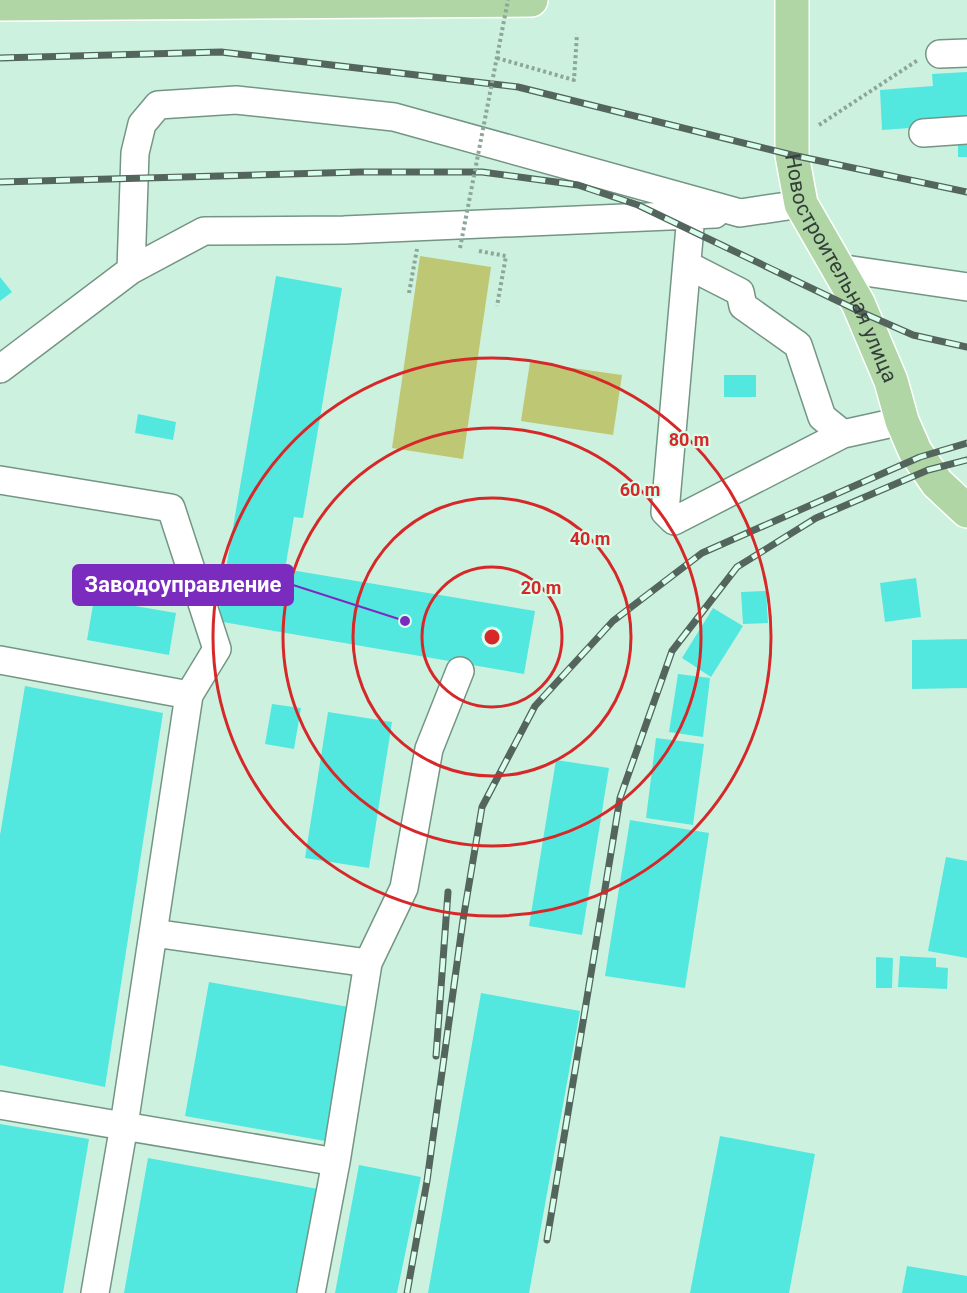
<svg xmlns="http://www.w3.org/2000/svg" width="967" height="1293" viewBox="0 0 967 1293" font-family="Roboto,sans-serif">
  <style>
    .green { fill: #bec773 }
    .building { fill: #52e8df }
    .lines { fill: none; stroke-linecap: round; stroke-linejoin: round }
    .minor-casing { stroke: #749585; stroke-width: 30 }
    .major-casing { stroke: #fff; stroke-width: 36 }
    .path { stroke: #8ca799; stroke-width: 4; stroke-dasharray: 3 3; stroke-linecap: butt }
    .minor { stroke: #fff; stroke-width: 27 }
    .major { stroke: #b0d6a6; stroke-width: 33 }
    .rail-casing { stroke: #53655c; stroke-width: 7 }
    .rail { stroke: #dafeec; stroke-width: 4.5; stroke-dasharray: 14; stroke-linecap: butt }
    .path-bridge { stroke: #8ca799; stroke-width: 4; stroke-dasharray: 3 3; stroke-linecap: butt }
    .ring { fill: none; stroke: #d62828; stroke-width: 3 }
    .labels { text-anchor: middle; stroke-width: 4.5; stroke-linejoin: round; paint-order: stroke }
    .street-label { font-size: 21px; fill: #324039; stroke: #dafeec }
    .centre { fill: #d62828; stroke: #dafeec; stroke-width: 3 }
    .ring-label { font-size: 18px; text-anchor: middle; font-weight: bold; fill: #d62828; stroke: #dafeec; stroke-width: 4.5; stroke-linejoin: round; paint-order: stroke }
    .leader { fill: none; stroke: #7b2cbf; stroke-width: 2 }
    .callout-dot { fill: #7b2cbf; stroke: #dafeec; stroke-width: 2 }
    .callout { fill: #7b2cbf; stroke: #7b2cbf; stroke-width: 2 }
    .callout-label { font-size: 22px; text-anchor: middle; font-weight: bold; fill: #fff }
  </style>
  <rect width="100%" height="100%" fill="#cdf1df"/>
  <path class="green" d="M420,256L491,267L463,459L392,448Z
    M530,362L622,375L613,435L521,421Z"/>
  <path class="building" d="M967,72V124L882,130L880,90L933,86L932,74Z
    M958,140H967V157H958Z
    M276,276L342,288L303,518L294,517L285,569L535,611L524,674L217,621Z
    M0,277L12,292L0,301Z
    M724,375H756V397H724Z
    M138,414L176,422L173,440L135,433Z
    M916,578L921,617L885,622L880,583Z
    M766,591L768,623L743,624L741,592Z
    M94,599L176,613L169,655L87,640Z
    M713,608L743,626L711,677L682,658Z
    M967,639V688L912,689V640Z
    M678,674L710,678L703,737L669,732Z
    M25,686L163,713L105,1087L0,1065V835Z
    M272,704L301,708L294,749L265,744Z
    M328,712L392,722L369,868L305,858Z
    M656,738L704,744L693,825L646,818Z
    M556,760L609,768L582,935L529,926Z
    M630,820L709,833L685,988L605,976Z
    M946,857L967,861V958L928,951Z
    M900,956L936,958V967L948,968L947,989L898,987Z
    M876,957L893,958L892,988H876Z
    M209,982L349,1007L325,1141L185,1116Z
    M481,993L580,1011L529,1293H428Z
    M0,1124L89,1139L63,1293H0Z
    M720,1136L815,1154L789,1293H690Z
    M148,1158L318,1189L299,1293H124Z
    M359,1165L421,1177L397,1293H335Z
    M907,1266L967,1276V1293H902Z"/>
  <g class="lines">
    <g class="minor-casing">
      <path id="minor" d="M940,54L967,53
        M923,133L967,130
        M691,215L665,512L674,521L843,434
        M687,265L740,292L743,306L798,345L822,417L843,434L902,421
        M838,268L967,287
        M131,270L204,231L344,230L715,214
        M0,369L131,270L135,153L142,124L158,105L236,100L394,117L740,213L801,204
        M0,480L171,508L217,649L189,695L0,660
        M153,933L368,963L404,888L429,749L460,671
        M0,1105L336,1162
        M95,1293L124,1125L189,695
        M311,1293L336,1162L368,963"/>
    </g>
    <g class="major-casing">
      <g id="major">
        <path id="s1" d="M792,0V155L801,204L858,303L891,381L902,421L915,451L937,483L967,511"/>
        <path d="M0,4L531,0"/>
      </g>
    </g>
    <path class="path" d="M497,58L574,80L577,34
      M819,125L918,60
      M479,251L506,256L497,306
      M409,293L417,249"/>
    <use href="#minor" class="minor"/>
    <use href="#major" class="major"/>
    <g class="rail-casing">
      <path id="rail" d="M0,58L221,52L518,87L792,155L967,192
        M0,182L360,172H482L578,185L638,205L863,313L913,335L967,347
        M436,1056L448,892
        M547,1240L620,798L672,651L737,567L816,518L928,470L967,460
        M407,1293L427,1181L463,920L482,807L535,706L613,621L702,553L920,457L967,443"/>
    </g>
    <use href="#rail" class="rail"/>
    <path class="path-bridge" d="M460,248L508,0"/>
  </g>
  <g class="ring">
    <circle cx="492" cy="637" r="70"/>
    <circle cx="492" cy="637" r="139"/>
    <circle cx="492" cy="637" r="209"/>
    <circle cx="492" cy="637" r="279"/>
  </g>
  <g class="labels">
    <g class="street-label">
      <text dy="7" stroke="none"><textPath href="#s1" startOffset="279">Новостроительная улица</textPath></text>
    </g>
  </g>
  <circle cx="492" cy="637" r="9" class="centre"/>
  <g class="ring-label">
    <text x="689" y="446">80 m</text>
    <text x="640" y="496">60 m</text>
    <text x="590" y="545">40 m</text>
    <text x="541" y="594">20 m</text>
  </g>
  <path class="leader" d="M405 621L293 585"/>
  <circle class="callout-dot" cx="405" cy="621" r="6"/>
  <rect class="callout" x="73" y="565" width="220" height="40" rx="6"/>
  <g class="callout-label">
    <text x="183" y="592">Заводоуправление</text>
  </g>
</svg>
